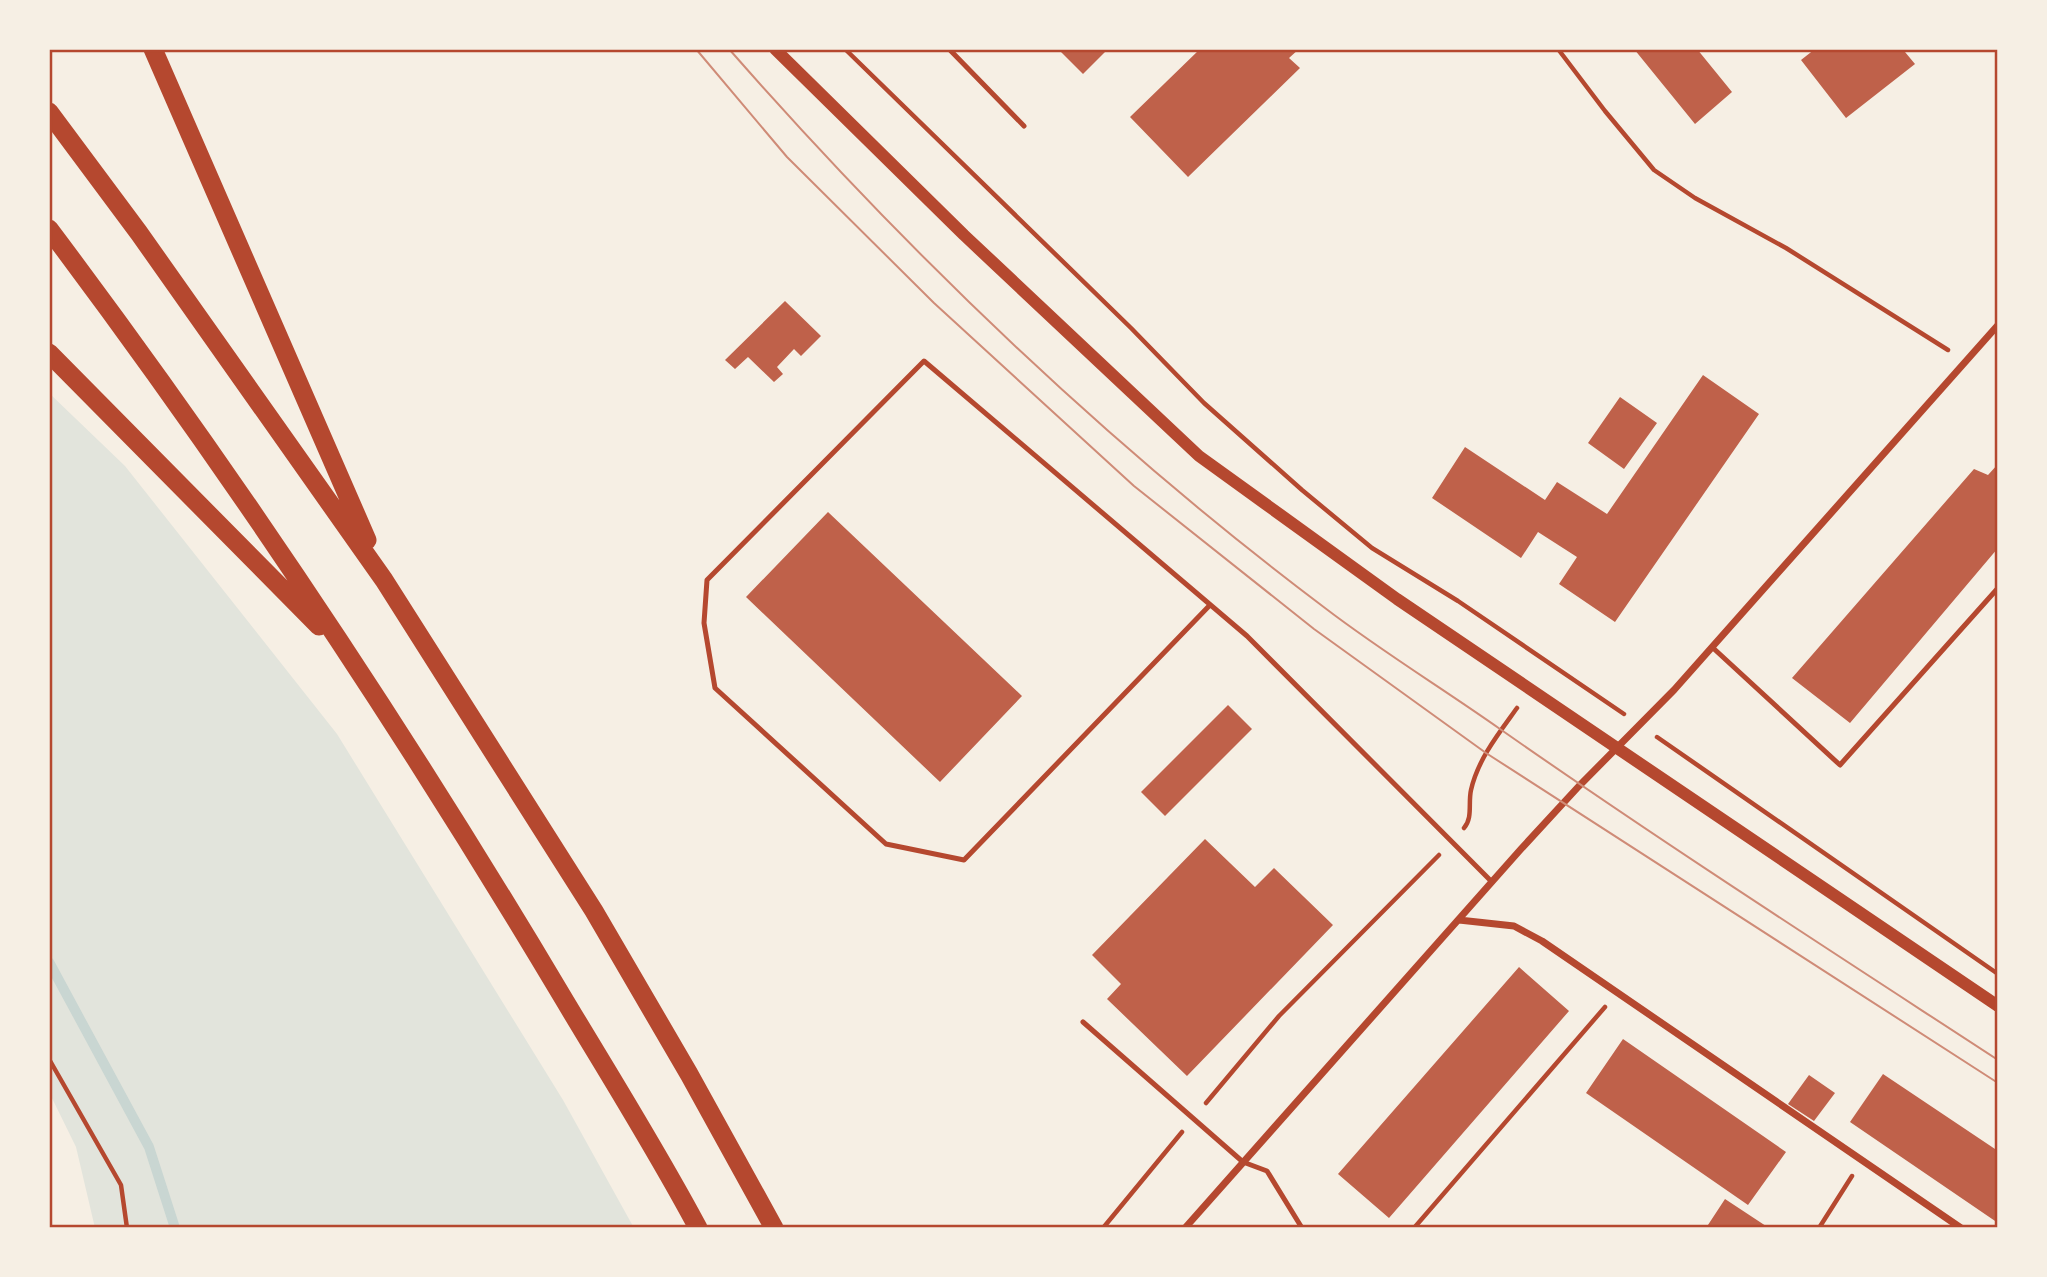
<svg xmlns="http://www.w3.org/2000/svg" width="2047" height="1277" viewBox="0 0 2047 1277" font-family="Jost,sans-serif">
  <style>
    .green { fill: #e2e4dc }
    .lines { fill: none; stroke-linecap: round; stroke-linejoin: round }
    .stream { stroke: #c9d6d2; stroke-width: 10 }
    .building { fill: #bf614a }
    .path { stroke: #b5482f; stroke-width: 4.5 }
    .service { stroke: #b5482f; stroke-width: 5 }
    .minor { stroke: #b5482f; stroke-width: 7 }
    .tertiary { stroke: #b5482f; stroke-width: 12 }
    .trunk { stroke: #b5482f; stroke-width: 19 }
    .tram { stroke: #cf8b77; stroke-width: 2 }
    .neatline { fill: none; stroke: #b5482f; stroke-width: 2.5 }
  </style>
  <rect width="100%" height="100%" fill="#f6efe4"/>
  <path class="green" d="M49,393L125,466L337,734L563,1100L634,1228H95L76,1147L49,1092Z"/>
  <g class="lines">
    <path class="stream" d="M49,962L149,1147L175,1228"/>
  </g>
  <path class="building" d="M1058,49H1108L1083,74Z
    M1200,49H1299L1289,58L1300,68L1188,177L1130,117Z
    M1634,49H1697L1732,92L1695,124Z
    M1815,49H1909L1905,52L1915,64L1846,118L1801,60Z
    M785,301L821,336L801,356L794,349L777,367L783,374L774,382L748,357L735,369L725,360Z
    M1703,375L1759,414L1615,622L1559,584L1577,557L1538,532L1521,558L1432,498L1465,447L1545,500L1557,482L1607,514Z
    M1620,397L1657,423L1624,469L1588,443Z
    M1998,464V548L1850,723L1792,678L1974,469L1988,475Z
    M828,512L1022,696L940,782L746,597Z
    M1228,705L1252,729L1165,816L1141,792Z
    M1205,839L1255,887L1274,868L1333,925L1187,1076L1107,999L1121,984L1092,955Z
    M1519,967L1569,1011L1389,1218L1338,1174Z
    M1623,1039L1786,1152L1748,1205L1586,1093Z
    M1883,1074L1998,1151V1223L1850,1122Z
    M1809,1075L1835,1093L1814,1121L1788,1104Z
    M1725,1199L1769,1228H1706Z"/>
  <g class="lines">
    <path class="path" d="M845,49L1131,328L1204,403L1302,490L1372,548L1458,601L1624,714
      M1558,49L1605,111L1654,170L1695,198L1786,248L1948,350
      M1657,737L1998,974
      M1464,828C1473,818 1468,803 1471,790C1478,759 1499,733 1517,708
      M49,1059L121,1185L127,1228
      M1206,1103L1279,1016L1439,855
      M1103,1228L1182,1132
      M1414,1228L1605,1007
      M1819,1228L1852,1176"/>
    <path class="service" d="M949,49L1024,126
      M1210,605L964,860L886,844L715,688L704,623L707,580L924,361L1247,636L1492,882
      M1712,647L1840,765L1998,588
      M1083,1022L1243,1162L1267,1171L1302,1228"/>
    <path class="minor" d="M1459,920L1514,926L1542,941L1961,1228
      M1185,1228L1521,849L1579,786L1674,690L1998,325"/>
    <path class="tertiary" d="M775,49L964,235L1199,456L1397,599L1998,1006"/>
    <path class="trunk" d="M153,49L367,540
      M49,112L139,233L384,580L594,911L689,1074L774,1228
      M49,229C234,475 404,731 562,996C608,1073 656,1149 698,1228
      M49,353L319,626"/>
    <path class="tram" d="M696,49L787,157L934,303L1134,486L1314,629L1486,753L1998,1083
      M729,49C909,254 1107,444 1325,608C1381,651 1442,688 1500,729C1663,843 1831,951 1998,1060"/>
  </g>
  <rect width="2047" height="1277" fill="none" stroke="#f6efe4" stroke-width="102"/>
  <rect x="51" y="51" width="1945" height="1175" class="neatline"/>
</svg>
